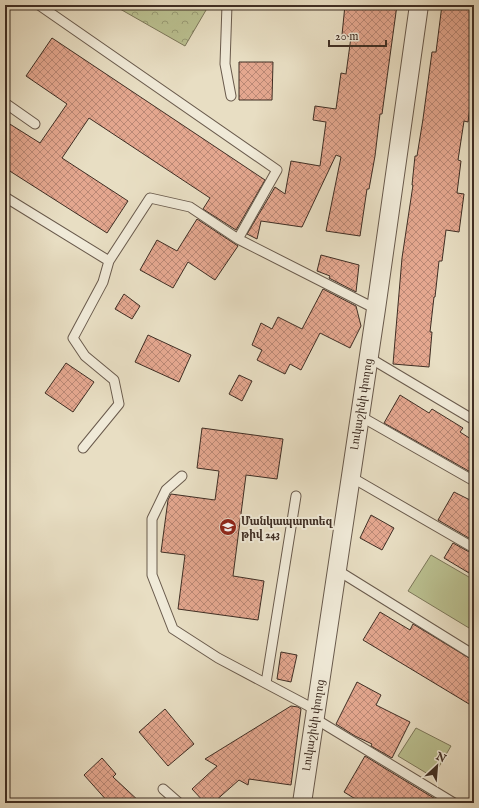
<svg xmlns="http://www.w3.org/2000/svg" width="479" height="808" viewBox="0 0 479 808" font-family="'IM FELL English','Noto Serif Armenian',serif">
  <style>
    .green { fill: #bac090; stroke: #7c775a }
    .forest { fill: url(#forest-crowns); stroke: #7c775a }
    .building { fill: url(#building-cross-hatch); stroke: #3f2e24 }
    .lines { fill: none; stroke-linecap: round; stroke-linejoin: round }
    .lane-casing { stroke: #695a4c; stroke-width: 11 }
    .street-casing { stroke: #695a4c; stroke-width: 20 }
    .lane { stroke: #f0ead8; stroke-width: 9 }
    .street { stroke: #f0ead8; stroke-width: 18 }
    .labels { text-anchor: middle; stroke-width: 4; stroke-linejoin: round; paint-order: stroke }
    .street-label { font-size: 11px; fill: #3f2e24; stroke: #f0ead8 }
    .poi-label { font-size: 11px; font-weight: bold; fill: #3f2e24; stroke: #f0ead8; text-anchor: start }
  </style>
  <defs>
    <pattern id="forest-crowns" width="20" height="18" patternUnits="userSpaceOnUse"><rect width="20" height="18" fill="#bac090"/><path d="M2 6a3 3 0 1 1 6 0M12 15a3 3 0 1 1 6 0" fill="none" stroke="#999c75"/></pattern>
    <pattern id="building-cross-hatch" width="8" height="8" patternUnits="userSpaceOnUse"><rect width="8" height="8" fill="#e4a78f"/><path d="M0 0l8 8M0 8l8-8" fill="none" stroke="#ba8875"/></pattern>
  </defs>
  <rect width="100%" height="100%" fill="#e8dec3"/>
  <filter id="stains"><feTurbulence type="fractalNoise" baseFrequency=".005" numOctaves="4"/><feColorMatrix values="0 0 0 0 .2 0 0 0 0 .09 0 0 0 0 .02 0 0 0 .5 -.17"/></filter>
  <radialGradient id="worn" r=".72"><stop offset=".6" stop-color="#630" stop-opacity="0"/><stop offset="1" stop-color="#630" stop-opacity=".3"/></radialGradient>
  <path class="green" d="M431,555L474,580V631L408,591Z
    M416,728L451,746L433,777L398,756Z"/>
  <path class="forest" d="M113,5H209L185,46Z"/>
  <path class="building" d="M345,5H397L382,114H380L375,156L369,189H367L360,236L326,231L341,157L336,155L302,227L261,221L257,239L247,234L275,187L285,194L291,161L320,166L326,122L313,120L315,106L336,109L341,73L346,74L351,37L342,35Z
    M442,5H474V91L472,90L468,122L464,121L458,160L461,161L457,193L464,194L459,232L446,230L442,261H439L435,297H434L430,332H432L429,367L393,364L402,258L413,185H412L415,156H417L423,119L432,52H436Z
    M52,38L265,180L236,230L203,209L210,198L89,118L62,158L128,201L107,233L5,168V121L40,143L67,104L26,76Z
    M239,62H273L272,100H239Z
    M197,219L238,246L215,280L188,262L173,288L140,270L157,240L177,251Z
    M321,255L359,265L356,292L329,278L330,276L317,271Z
    M323,289L356,306L361,326L350,348L320,333L301,370L290,364L285,374L257,360L262,350L252,345L261,323L272,329L278,317L302,329Z
    M124,294L140,306L132,319L115,309Z
    M148,335L191,355L179,382L135,362Z
    M66,363L94,382L73,412L45,393Z
    M239,375L252,381L242,401L229,394Z
    M400,395L429,413L432,409L463,428L460,432L474,441V474L384,423Z
    M202,428L283,439L277,479L246,475L233,576L264,581L258,620L178,609L185,555L161,552L168,500L171,494L215,500L219,471L197,468Z
    M454,492L474,502V541L438,520Z
    M371,515L394,528L382,550L360,538Z
    M453,543L471,553L474,554V576L444,558Z
    M380,612L410,630L413,624L474,661V707L363,640Z
    M281,652L297,655L291,682L277,679Z
    M357,682L381,695L376,705L410,722L392,758L371,746L372,744L355,736L336,724Z
    M291,706L298,707L301,709L291,785L249,779L248,785L239,780L213,803H205L192,789L217,766L205,759Z
    M165,709L194,744L168,766L139,732Z
    M365,756L386,769L442,803H362L344,792Z
    M102,758L116,774L113,777L141,803H109L84,775Z"/>
  <g class="lines">
    <g class="lane-casing">
      <path id="lane" d="M39,5L277,170L238,239L376,309
        M227,5L225,64L231,96
        M5,103L35,124
        M5,197L109,261L150,198L190,207L238,239
        M368,357L474,420
        M360,416L474,481
        M83,448L119,404L114,380L85,356L73,338L103,282L109,261
        M182,476L166,490L152,519V575L173,629L218,658L316,710
        M351,477L474,548
        M337,570L474,655
        M266,683L296,496
        M314,718L454,803
        M163,789L179,803"/>
    </g>
    <g class="street-casing">
      <path id="street" d="M302,803L376,309L419,5"/>
    </g>
    <use href="#lane" class="lane"/>
    <use href="#street" class="street"/>
  </g>
  <defs>
    <g id="school-disc" transform="scale(0.9)"><circle r="9.5" fill="#8f2418" stroke="#f0ead8"/><path d="M0-5L7-2L0 1L-7-2ZM-4 1L0 2.5L4 1V4Q0 6-4 4Z" fill="#fff"/></g>
  </defs>
  <g fill-rule="evenodd">
    <use href="#school-disc" x="228" y="527"/>
  </g>
  <g class="labels">
    <g class="street-label">
      <text transform="translate(361 404) rotate(-81)" y="4">Լուկաշինի փողոց</text>
      <text transform="translate(313 725) rotate(-81)" y="4">Լուկաշինի փողոց</text>
    </g>
    <g class="poi-label">
      <text x="241" y="525">Մանկապարտեզ<tspan x="241" dy="13">թիվ 243</tspan></text>
    </g>
  </g>
  <rect width="479" height="808" fill="none" stroke="#e8dec3" stroke-width="20"/>
  <rect x="6" y="6" width="467" height="796" fill="none" stroke="#3f2e24" stroke-width="2"/>
  <rect x="10" y="10" width="459" height="788" fill="none" stroke="#3f2e24"/>
  <g transform="translate(437 766) rotate(26)" stroke="#f0ead8" stroke-width="3" paint-order="stroke">
  <path d="M0-3L7 15L0 10L-7 15Z" fill="#3f2e24"/>
  <text y="-6" font-size="11" font-weight="bold" text-anchor="middle" fill="#3f2e24">N</text>
  </g>
  <path d="M329 40v6h57v-6" fill="none" stroke="#3f2e24" stroke-width="2"/>
  <text x="335" y="40" font-size="12" fill="#3f2e24" stroke="#f0ead8" stroke-width="3" paint-order="stroke">20 m</text>
  <rect width="100%" height="100%" filter="url(#stains)"/>
  <rect width="100%" height="100%" fill="url(#worn)"/>
</svg>
